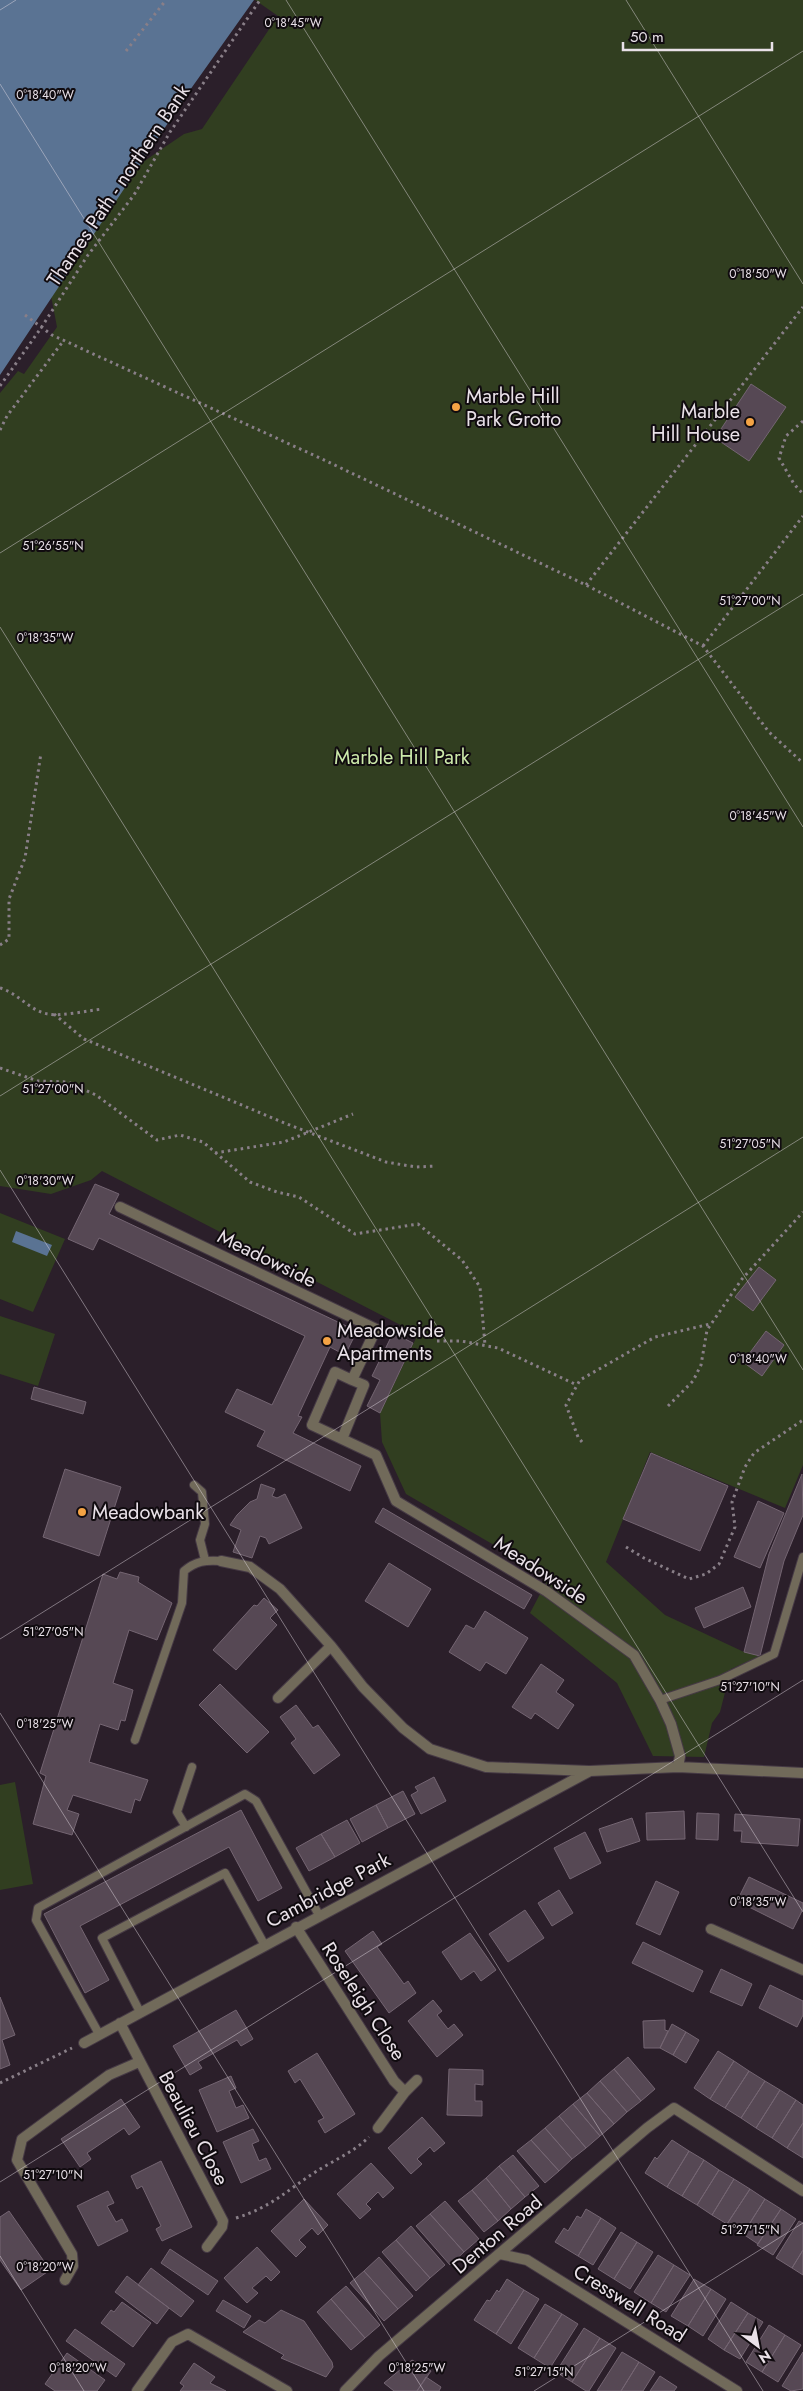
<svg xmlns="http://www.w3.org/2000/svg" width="803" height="2391" viewBox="0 0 803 2391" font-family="Jost,sans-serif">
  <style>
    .green { fill: #313e20 }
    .water { fill: #5a7393 }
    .building { fill: #564854; stroke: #746572 }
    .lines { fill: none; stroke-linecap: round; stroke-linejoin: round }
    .lane-casing { stroke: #463a45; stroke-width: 10 }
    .street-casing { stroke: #463a45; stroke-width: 12 }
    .path { stroke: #897f88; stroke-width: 3; stroke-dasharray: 2.5 4; stroke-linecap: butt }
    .lane { stroke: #716a5a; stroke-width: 8 }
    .street { stroke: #716a5a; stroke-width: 10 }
    .ticks { fill: none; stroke: #e9e1e8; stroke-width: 1; stroke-opacity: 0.45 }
    .poi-dot { fill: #f4a344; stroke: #100b0f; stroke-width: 2 }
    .labels { text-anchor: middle; stroke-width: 4; stroke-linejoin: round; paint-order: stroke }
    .street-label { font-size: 20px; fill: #e9e1e8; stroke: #100b0f }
    .poi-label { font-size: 20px; fill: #e9e1e8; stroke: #100b0f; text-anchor: start }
    .park-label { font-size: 20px; fill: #cce9aa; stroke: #100b0f }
    .ticks-label { font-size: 12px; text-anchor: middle; fill: #e9e1e8; stroke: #100b0f; stroke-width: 4; stroke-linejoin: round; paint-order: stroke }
  </style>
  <rect width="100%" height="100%" fill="#2b1f2a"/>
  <path class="green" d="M255,0H803V1465L785,1508L650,1452L606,1562L665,1615L744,1652L760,1656L731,1669L720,1712L712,1723L704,1757L653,1756L617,1683L530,1613L549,1577L406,1494L382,1442L380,1413L418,1334L102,1171L91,1180L51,1194L0,1186V393L18,371L24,374L57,327L47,275L87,200L184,134L202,129L278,16Z
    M0,1213L65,1239L33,1312L0,1299Z
    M0,1316L55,1334L38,1386L0,1374Z
    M15,1782L33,1884L0,1890V1785Z"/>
  <path class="water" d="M0,0H254L190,90L0,375Z
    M16,1231L52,1245L47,1256L12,1242Z"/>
  <path class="building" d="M751,384L786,407L749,461L715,438Z
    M95,1184L119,1194L109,1214L357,1331L345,1355L330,1347L298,1416L302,1417L293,1433L361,1466L350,1491L257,1446L265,1431L225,1412L237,1389L272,1405L305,1336L99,1238L93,1250L68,1239Z
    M759,1267L776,1280L753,1311L735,1297Z
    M766,1331L784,1345L762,1376L743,1362Z
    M393,1333L413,1343L380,1413L367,1406L380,1380L372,1376Z
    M34,1387L86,1402L83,1414L31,1399Z
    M651,1453L728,1486L700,1551L623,1519Z
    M65,1469L121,1487L99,1556L43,1537Z
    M802,1474L803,1515L784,1561L760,1656L744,1652L769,1554Z
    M261,1484L275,1489L272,1496L277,1498L285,1494L302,1528L269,1544L266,1538L260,1536L252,1558L233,1552L241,1530L230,1525L237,1515L250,1502L257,1499Z
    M758,1501L784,1513L760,1568L734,1557Z
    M383,1508L532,1595L524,1609L375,1522Z
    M389,1563L431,1589L408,1627L365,1601Z
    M120,1572L139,1577L138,1582L172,1603L157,1640L129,1630L113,1683L133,1690L125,1721L121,1720L118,1730L100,1724L89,1762L148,1780L140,1801L135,1799L131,1813L73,1795L67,1810L79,1814L72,1835L33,1824L46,1776L40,1773L103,1574L117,1579Z
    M743,1587L751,1607L704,1628L695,1608Z
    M264,1598L278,1610L270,1618L277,1625L236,1670L213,1650L254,1605L257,1606Z
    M485,1611L528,1638L506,1674L486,1662L480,1671L449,1652L466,1625L474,1629Z
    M541,1664L564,1680L556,1692L574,1705L558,1729L535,1713L531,1719L512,1707Z
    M220,1684L269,1732L247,1753L199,1705Z
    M296,1705L313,1728L318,1725L340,1755L314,1774L291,1743L296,1739L280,1717Z
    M434,1777L446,1801L421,1814L411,1795L418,1791L415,1787Z
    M403,1791L415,1814L388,1828L376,1805Z
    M376,1805L388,1828L362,1842L350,1819Z
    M241,1810L282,1888L258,1901L229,1847L80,1926L109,1980L85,1993L44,1914Z
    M684,1811L685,1839L647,1840L646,1813Z
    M697,1813L719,1814L718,1840L696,1839Z
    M735,1814L800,1819L798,1846L741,1842L742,1831H734Z
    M632,1818L640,1841L607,1852L599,1829Z
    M347,1820L360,1843L335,1857L321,1834Z
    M585,1832L601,1863L570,1879L554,1848Z
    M321,1834L335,1857L309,1871L296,1848Z
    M749,1877L803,1903V1909L793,1929L737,1901Z
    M656,1881L679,1892L660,1935L636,1924Z
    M559,1890L573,1913L552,1926L538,1903Z
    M525,1910L544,1938L508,1962L489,1934Z
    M373,1931L382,1944L377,1947L404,1984L408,1981L416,1993L389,2013L345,1951Z
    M470,1933L496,1970L481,1981L474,1971L461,1980L442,1952Z
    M643,1942L703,1971L693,1992L632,1963Z
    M721,1969L752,1984L742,2006L710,1992Z
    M770,1985L803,2001V2015L797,2027L759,2008Z
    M0,1997L15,2035L2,2040L10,2065L0,2069Z
    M433,2000L442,2011L437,2015L448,2029L454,2024L463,2035L437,2057L408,2021Z
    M236,2010L253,2039L241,2046L237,2040L198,2062L202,2068L190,2075L173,2046Z
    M665,2020V2030L668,2031L660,2048H644L643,2021Z
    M672,2024L686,2032L673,2055L660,2048Z
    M686,2032L699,2040L686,2063L673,2055Z
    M718,2051L734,2061L710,2099L694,2088Z
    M317,2053L355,2114L325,2133L318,2121L324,2118L300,2079L295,2083L288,2071Z
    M628,2057L655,2089L641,2101L614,2069Z
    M734,2061L749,2071L725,2108L710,2099Z
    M449,2069L483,2070V2085L475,2084V2101H482V2116L447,2115Z
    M614,2069L641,2101L627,2112L600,2081Z
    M749,2071L765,2081L741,2118L725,2108Z
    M231,2076L236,2088L229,2091L236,2108L243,2105L249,2118L217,2132L199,2090Z
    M600,2081L627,2112L614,2124L587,2093Z
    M765,2081L780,2090L756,2128L741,2118Z
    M780,2090L796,2100L772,2138L756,2128Z
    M587,2093L614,2124L600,2136L573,2104Z
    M121,2099L140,2127L129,2135L124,2128L87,2153L91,2159L80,2167L61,2139Z
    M796,2100L803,2105V2123L787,2148L772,2138Z
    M573,2104L600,2136L586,2148L559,2116Z
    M559,2116L586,2148L572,2159L545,2128Z
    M422,2117L445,2143L434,2152L430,2147L417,2159L422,2164L411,2174L388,2148Z
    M803,2123V2158L787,2148Z
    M545,2128L572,2159L559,2171L531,2140Z
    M253,2129L259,2141L252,2144L259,2161L266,2158L271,2169L241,2183L223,2142Z
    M531,2140L559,2171L545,2183L517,2151Z
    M672,2140L689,2151L667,2187L645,2173L655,2157L657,2159Z
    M689,2151L704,2160L682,2196L667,2187Z
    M513,2155L539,2186L525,2197L499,2166Z
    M704,2160L719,2170L697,2205L682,2196Z
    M161,2161L192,2227L162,2241L156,2229L161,2226L142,2186L137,2189L131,2176Z
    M371,2163L394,2188L383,2198L378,2192L366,2204L371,2209L360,2219L337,2194Z
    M499,2166L525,2197L511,2209L486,2178Z
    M719,2170L734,2179L712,2215L697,2205Z
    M486,2178L511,2209L498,2221L472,2190Z
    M734,2179L750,2189L727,2224L712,2215Z
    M750,2189L765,2199L743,2234L727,2224Z
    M472,2190L498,2221L484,2232L458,2201Z
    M108,2191L114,2203L107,2206L116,2222L122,2219L128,2231L98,2246L77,2206Z
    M304,2199L328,2225L318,2235L312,2228L299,2240L306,2247L296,2257L271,2231Z
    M765,2199L781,2209L758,2244L743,2234Z
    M445,2201L479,2239L464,2252L430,2214Z
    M586,2209L601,2218L578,2256L555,2242L564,2228L568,2231L577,2216L581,2218Z
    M781,2209L796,2219L773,2255L757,2245Z
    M9,2211L50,2270L21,2290L0,2260V2217Z
    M430,2214L464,2252L450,2265L416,2226Z
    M601,2218L616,2228L593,2265L578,2256Z
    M799,2221L803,2223V2250L792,2268L776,2258Z
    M411,2226L445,2265L430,2278L396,2240Z
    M621,2232L637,2242L614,2279L598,2269Z
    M396,2240L430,2278L416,2291L382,2252Z
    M637,2242L653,2252L630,2289L614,2279Z
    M257,2247L280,2272L271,2281L266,2276L252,2288L258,2293L247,2303L224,2278Z
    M170,2249L218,2281L208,2295L161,2263Z
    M803,2250V2275L792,2268Z
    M658,2255L674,2265L651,2303L634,2292Z
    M379,2257L413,2296L398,2309L364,2271Z
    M674,2265L690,2275L666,2312L651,2303Z
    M151,2268L194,2301L181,2317L138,2285Z
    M364,2271L398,2309L384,2321L350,2283Z
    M127,2276L169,2308L157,2324L115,2292Z
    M507,2279L524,2290L496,2334L474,2320L487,2300L490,2301L497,2290L499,2292Z
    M694,2279L711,2289L688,2326L671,2316Z
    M346,2286L380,2325L365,2338L331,2299Z
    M711,2289L726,2299L703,2336L688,2326Z
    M524,2290L539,2299L511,2344L496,2334Z
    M331,2299L365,2338L351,2350L317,2312Z
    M223,2300L251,2316L244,2328L216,2311Z
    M122,2302L151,2323L133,2347L101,2323L111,2310L114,2312Z
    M731,2302L748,2313L724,2350L708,2339Z
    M545,2304L562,2314L534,2358L518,2348Z
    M281,2310L304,2321L332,2362L333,2367L326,2377L281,2358L284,2355L243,2332L259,2320L265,2323Z
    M748,2313L763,2322L740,2359L724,2350Z
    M562,2314L578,2324L550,2368L534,2358Z
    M769,2325L785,2335L762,2372L746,2362Z
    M584,2328L600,2338L572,2382L556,2372Z
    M75,2329L125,2364L116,2377L66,2341Z
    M785,2335L801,2345L778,2382L762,2372Z
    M600,2338L616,2348L589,2391H586L572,2382Z
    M622,2352L639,2362L621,2391H597Z
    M803,2352V2389L791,2391L782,2386Z
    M67,2353L105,2380L97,2391H55L45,2384Z
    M412,2360L431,2371L417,2391H394L384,2383Z
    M639,2362L655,2372L643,2391H621Z
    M194,2363L215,2377L210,2383L226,2391H180L184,2386L180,2383Z
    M660,2376L677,2387L674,2391H650Z
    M426,2377L441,2387L439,2391H417Z"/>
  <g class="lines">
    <g class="lane-casing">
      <path id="lane" d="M194,1485L202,1492L205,1524L200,1540L205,1560
        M660,1700L720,1680L774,1654L803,1557
        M135,1740L182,1603L184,1571C196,1561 205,1560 221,1561
        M186,1827L177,1812L192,1767
        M140,2012L102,1938L225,1873L264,1944
        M99,2034L36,1920L38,1908L245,1794L256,1801L319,1915"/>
    </g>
    <g class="street-casing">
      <path id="street" d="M120,1207L376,1329L352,1380L364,1385L342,1439L376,1455L396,1501L546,1591L634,1655L660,1700L671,1724L680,1756L678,1767
        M342,1439L312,1425L335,1372L352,1380
        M221,1561L250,1567L280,1589L331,1646L363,1687L403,1728L430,1749L486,1767L589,1771
        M278,1698L331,1646
        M296,1927L394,2081L405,2092L378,2128
        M711,1929L803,1970
        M120,2023L223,2221L222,2227L207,2247
        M84,2043L590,1771L678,1767L803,1773
        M405,2092L417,2080
        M500,2254L527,2260L737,2391
        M65,2280L73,2266L72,2254L17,2160L22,2139L109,2075L139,2062
        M137,2391L172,2342L188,2334L287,2391
        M345,2391L379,2356L647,2128L674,2108L803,2191"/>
    </g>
    <path class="path" d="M126,51L166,0
      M25,315L52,335L322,459L586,585L703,646L769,732L803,763
      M0,386L41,328L88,255L134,195L170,132L260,0
      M803,421L786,436L779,458L794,484L803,494
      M0,430L7,416L64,340
      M586,585L803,307
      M703,646L803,516
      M0,945L9,939V899L25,858L41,753
      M0,988C18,993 30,1011 48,1014C60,1017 90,1010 103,1009
      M54,1014L84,1039L287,1124L386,1162L416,1167L436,1166
      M0,1068L38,1081L68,1082L96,1095L157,1140L180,1135L203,1142L250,1182L277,1192L299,1197L355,1234L418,1224L462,1260L480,1287L485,1345
      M215,1153L284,1142L353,1114
      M437,1341H461L498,1348L577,1385
      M668,1406L693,1381L701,1365L707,1330L742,1279L803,1212
      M582,1442L578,1437L566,1405L580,1380L655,1337L710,1324
      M626,1547L644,1558L689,1579L706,1574L719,1564L735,1527L732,1502L745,1467L754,1453L803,1420
      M0,2083L72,2048
      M236,2218C272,2207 287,2190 317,2171C333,2161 355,2151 369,2137"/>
    <use href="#lane" class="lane"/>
    <use href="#street" class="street"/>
  </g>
  <path class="ticks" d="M286,0L803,827M626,0L803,284M0,10L16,0M0,84L803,1370M0,553L803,51M0,627L803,1912M0,1096L803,594M0,1170L763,2391M0,1639L803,1137M0,1713L424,2391M0,2182L803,1680M0,2256L84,2391M534,2391L803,2223"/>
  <g class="poi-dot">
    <circle cx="456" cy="407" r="5"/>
    <circle cx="750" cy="422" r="5"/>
    <circle cx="327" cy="1341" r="5"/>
    <circle cx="82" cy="1512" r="5"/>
  </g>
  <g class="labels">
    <g class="street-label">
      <text transform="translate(118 185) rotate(-56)" y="7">Thames Path - northern Bank</text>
      <text transform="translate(267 1258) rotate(26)" y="7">Meadowside</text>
      <text transform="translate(541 1570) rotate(33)" y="7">Meadowside</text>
      <text transform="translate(328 1890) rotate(-28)" y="7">Cambridge Park</text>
      <text transform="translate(364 2001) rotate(57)" y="7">Roseleigh Close</text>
      <text transform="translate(194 2128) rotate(62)" y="7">Beaulieu Close</text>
      <text transform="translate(497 2234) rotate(-40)" y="7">Denton Road</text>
      <text transform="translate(630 2303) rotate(32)" y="7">Cresswell Road</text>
    </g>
    <g class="poi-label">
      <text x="466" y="403">Marble Hill<tspan x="466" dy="23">Park Grotto</tspan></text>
      <text x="740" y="418" text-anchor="end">Marble<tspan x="740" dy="23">Hill House</tspan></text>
      <text x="337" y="1337">Meadowside<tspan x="337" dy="23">Apartments</tspan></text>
      <text x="92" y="1519">Meadowbank</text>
    </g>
    <g class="park-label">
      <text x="402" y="764">Marble Hill Park</text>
    </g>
  </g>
  <g class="ticks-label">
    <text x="293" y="27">0°18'45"W</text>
    <text x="45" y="99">0°18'40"W</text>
    <text x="758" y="278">0°18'50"W</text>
    <text x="53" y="550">51°26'55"N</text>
    <text x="750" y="605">51°27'00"N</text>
    <text x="45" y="642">0°18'35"W</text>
    <text x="758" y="820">0°18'45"W</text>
    <text x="53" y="1093">51°27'00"N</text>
    <text x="750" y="1148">51°27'05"N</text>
    <text x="45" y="1185">0°18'30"W</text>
    <text x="758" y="1363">0°18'40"W</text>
    <text x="53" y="1636">51°27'05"N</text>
    <text x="750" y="1691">51°27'10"N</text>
    <text x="45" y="1728">0°18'25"W</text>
    <text x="758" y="1906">0°18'35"W</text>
    <text x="53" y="2179">51°27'10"N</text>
    <text x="750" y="2234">51°27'15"N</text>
    <text x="45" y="2271">0°18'20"W</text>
    <text x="78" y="2372">0°18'20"W</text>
    <text x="417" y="2372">0°18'25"W</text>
    <text x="544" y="2376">51°27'15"N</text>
  </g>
  <g transform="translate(758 2346) rotate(148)" stroke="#100b0f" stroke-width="4" paint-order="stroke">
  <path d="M0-4L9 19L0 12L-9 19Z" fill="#e9e1e8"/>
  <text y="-8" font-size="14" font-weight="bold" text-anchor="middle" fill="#e9e1e8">N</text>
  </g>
  <path d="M623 42v8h149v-8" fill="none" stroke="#e9e1e8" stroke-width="2.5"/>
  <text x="630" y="42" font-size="15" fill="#e9e1e8" stroke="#100b0f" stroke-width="4" paint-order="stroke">50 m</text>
</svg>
